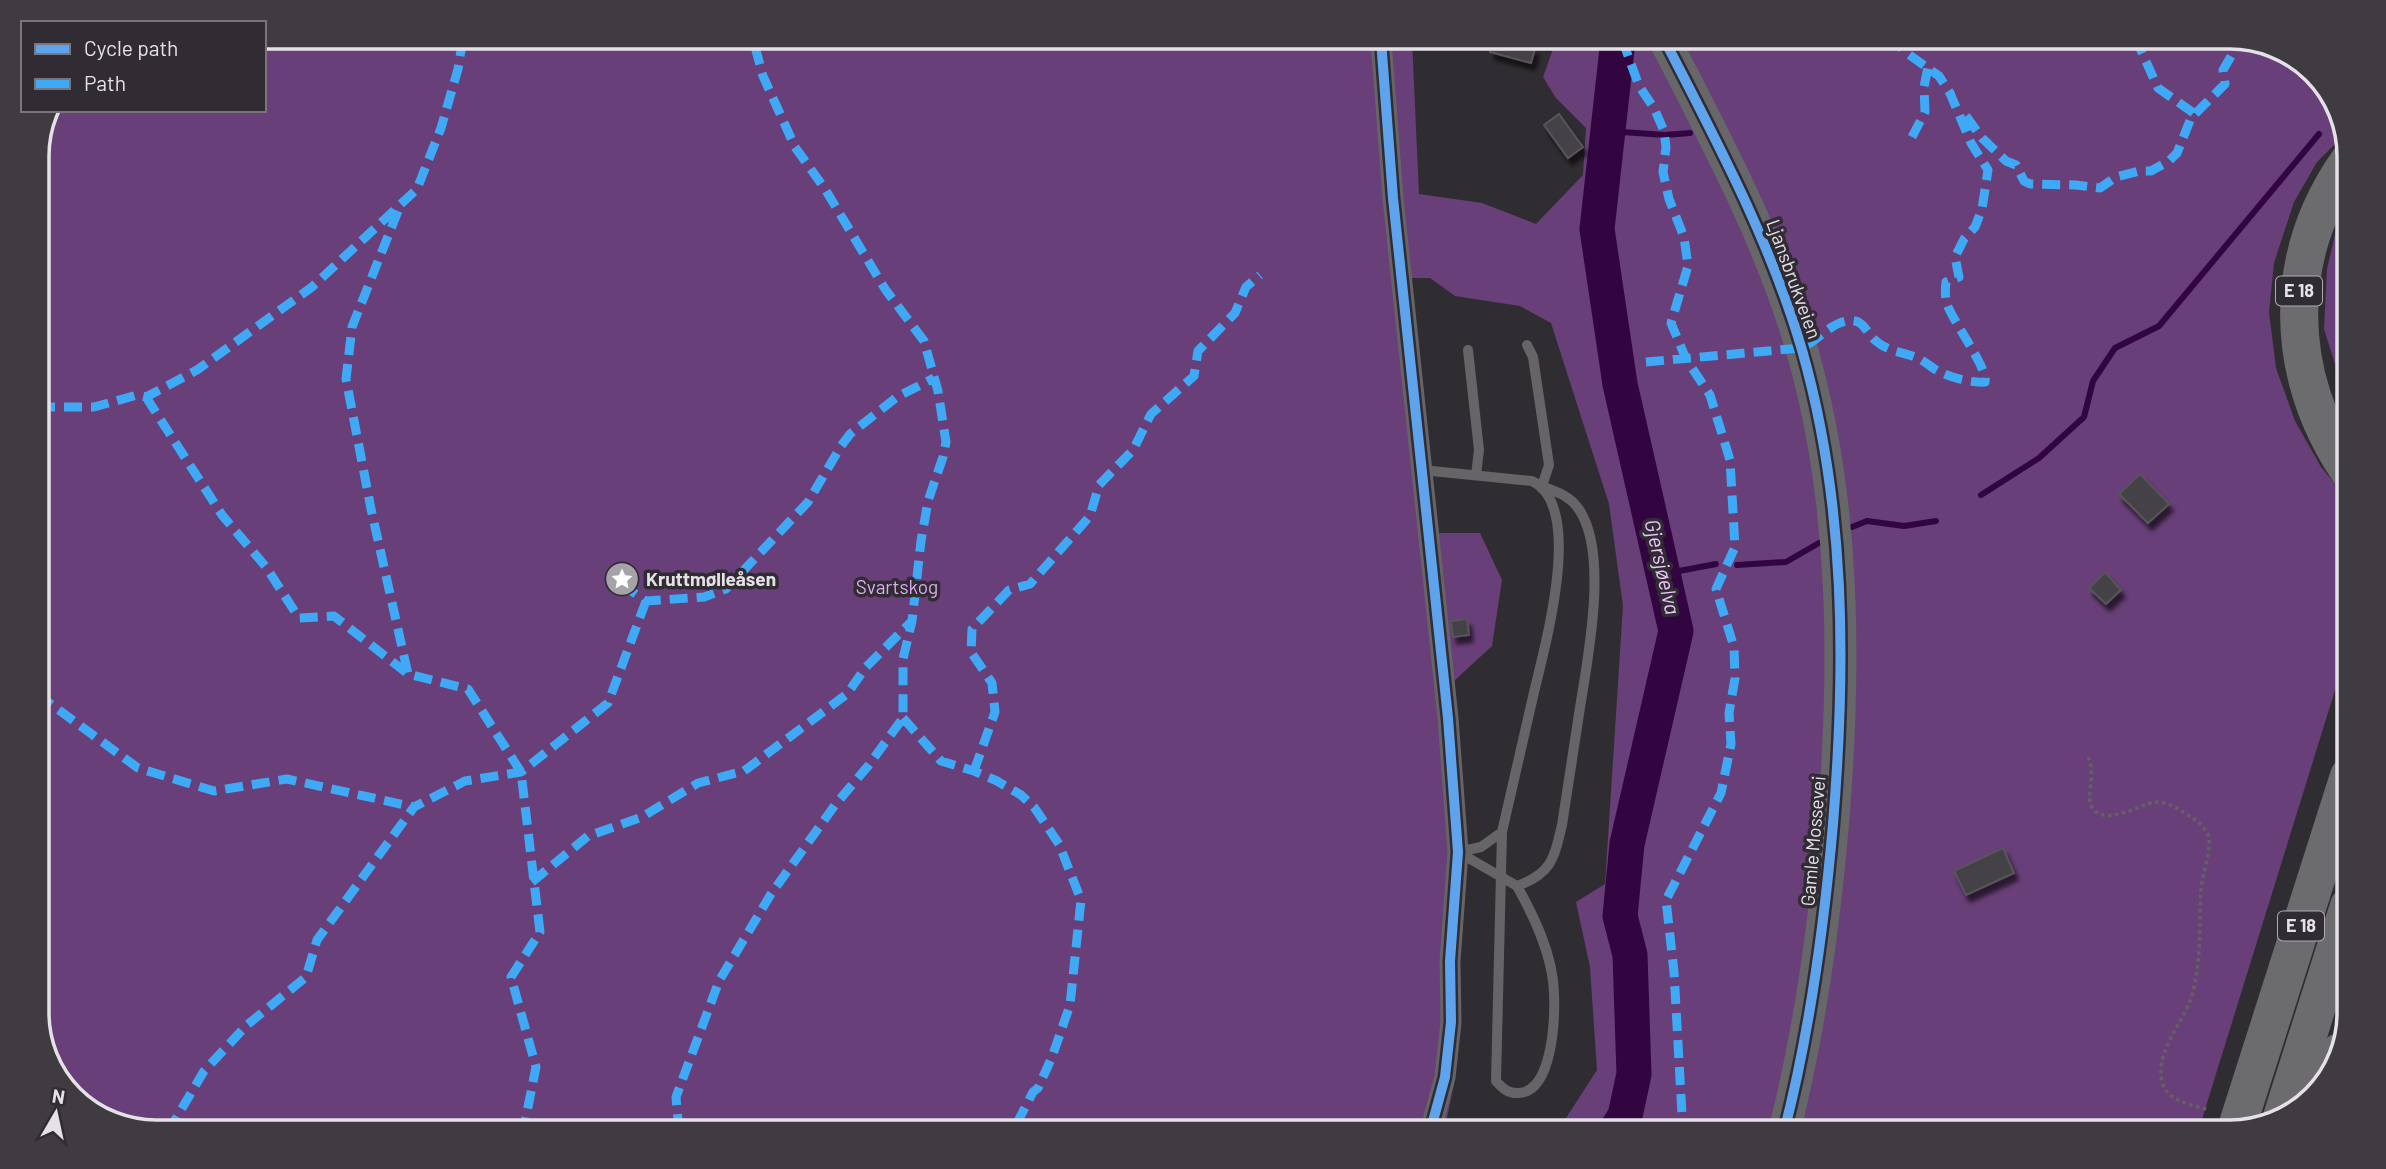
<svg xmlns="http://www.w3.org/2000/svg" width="2386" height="1169" viewBox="0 0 2386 1169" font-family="Barlow,sans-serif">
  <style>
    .forest { fill: #683f78 }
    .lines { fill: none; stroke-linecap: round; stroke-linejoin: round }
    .stream { stroke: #320540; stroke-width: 6 }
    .river { stroke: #320540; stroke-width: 35 }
    .building { fill: #454347; stroke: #575558; stroke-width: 2; filter: url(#shadow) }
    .path { stroke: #636263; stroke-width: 3.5; stroke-dasharray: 3.5 3.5; stroke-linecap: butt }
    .lane { stroke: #666466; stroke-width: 10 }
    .street { stroke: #666466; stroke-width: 21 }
    .secondary { stroke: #676669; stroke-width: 32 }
    .highway { stroke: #6c6b6e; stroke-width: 38 }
    .quiet { stroke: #3fa9f5; stroke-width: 9; stroke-dasharray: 18 9; stroke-linecap: butt }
    .cycleway-casing { stroke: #312c33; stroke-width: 15 }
    .cycleway { stroke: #60a3ed; stroke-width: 10 }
    .labels { text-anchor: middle; stroke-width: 7; stroke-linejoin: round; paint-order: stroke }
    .shield { fill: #312c33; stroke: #afabb1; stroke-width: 2 }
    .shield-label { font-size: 18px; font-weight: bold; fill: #e5e2e7 }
    .street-label { font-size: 19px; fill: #e5e2e7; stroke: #312c33 }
    .poi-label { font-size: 19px; font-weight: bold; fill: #e5e2e7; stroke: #312c33; text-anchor: start }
    .park-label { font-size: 19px; fill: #deaaf3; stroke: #312c33 }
    .water-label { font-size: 21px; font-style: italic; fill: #eec6fe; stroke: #312c33 }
    .rim { fill: none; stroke: #e5e2e7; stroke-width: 3.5 }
  </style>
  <defs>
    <filter id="shadow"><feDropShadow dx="4" dy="7" stdDeviation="2" flood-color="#0009"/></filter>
  </defs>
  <rect width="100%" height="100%" fill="#302d32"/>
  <path class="forest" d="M2230,37L2282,49L2329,89L2344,135L2317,162L2294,202L2274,263L2269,312L2276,368L2295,421L2321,467L2349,501V645L2198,1132H1557L1597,1070L1590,967L1576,902L1605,884L1623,606L1609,504L1551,323L1520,306L1455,296L1430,278H1408L1439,533H1480L1502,580L1492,646L1454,681V1084L1444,1132H156L104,1120L57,1080L37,1021V149L54,110H264V45L1412,40L1419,194L1482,203L1536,224L1583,175L1586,128L1556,98L1543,77L1552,52V40Z
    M2349,213V409L2324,329L2327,269L2337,226Z"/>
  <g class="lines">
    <path class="stream" d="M1608,131L1665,135L1690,133
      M1981,495L2039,458L2084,417L2093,381L2115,348L2159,326L2319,134
      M1852,527L1867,521L1904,526L1936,521
      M1737,565L1786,562L1819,543
      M1663,574L1716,564"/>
    <path class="river" d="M1613,39L1617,49L1597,229L1620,384L1676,631L1627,844L1620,916L1630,955L1634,1074L1625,1116L1615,1132"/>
  </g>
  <path class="building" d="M1493,40H1524L1523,45L1535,49L1531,63L1490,52Z
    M1559,114L1583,147L1568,158L1544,125Z
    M2140,474L2169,504L2148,523L2119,494Z
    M2105,572L2121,590L2106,604L2089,588Z
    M1467,619L1469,635L1453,637L1451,621Z
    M2003,848L2014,873L1966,895L1954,871Z"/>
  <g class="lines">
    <path class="path" d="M2088,757C2097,774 2084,799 2093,809C2108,826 2139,804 2156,802C2167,802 2177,808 2186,814C2197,820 2204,825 2209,837C2210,855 2203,872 2201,889C2199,926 2202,966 2190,1001C2180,1027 2153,1056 2163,1085C2169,1102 2194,1105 2209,1110"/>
    <path class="lane" d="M1468,350L1479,450L1476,475
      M1422,470L1532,481C1587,507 1542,655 1532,701C1522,744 1512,788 1502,832L1481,847L1458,852
      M1502,832L1496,1081C1503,1089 1509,1094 1519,1093C1553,1091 1555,1018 1554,993C1553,956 1535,918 1517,886
      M1458,852L1517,886C1551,874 1554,859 1562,825C1568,788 1573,751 1579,714C1587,662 1610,552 1578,508C1569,495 1556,492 1542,486L1549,465L1533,357L1527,345"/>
    <path class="street" d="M1381,40L1393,198L1448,718L1458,852L1450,961L1451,1022L1445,1077L1430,1132"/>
    <path class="secondary" d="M1664,39C1716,140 1770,240 1802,350C1846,504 1846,666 1833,824C1824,928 1810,1031 1784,1132"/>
    <path class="highway" d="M2349,161C2281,257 2284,374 2349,471
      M2329,1075L2340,1052
      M2282,1117L2349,906
      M2236,1130L2349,776"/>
    <path class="quiet" d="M2135,37L2158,88L2195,114
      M1622,39L1639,86L1654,108L1664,131L1666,147L1663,172L1669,199L1684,237L1688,266L1671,323L1686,359L1710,395L1730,460L1735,547L1716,589L1734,647L1735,678L1729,713L1731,744L1721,793L1666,900L1674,972L1683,1132
      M1966,116L1982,138L2006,161L2016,165L2024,181L2030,184L2076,185L2100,188L2116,177L2139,171H2151L2169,161L2177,153L2191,118L2225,84L2223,70L2241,39
      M1912,137L1925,112L1924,87L1928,67
      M398,211L352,327L346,379L371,509L408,674
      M1646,362L1801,348C1818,341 1829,324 1847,321C1864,318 1865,332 1876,341C1887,351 1902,352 1915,357C1924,360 1930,367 1938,371C1951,378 1971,383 1985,382C1988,368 1953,322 1947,304C1945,297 1945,289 1946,282L1959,277L1955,257L1964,239L1975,227L1982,209L1988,170L1971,143L1950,93L1939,76L1904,51L1893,38
      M146,397L222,515L266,567L299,618L334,616L408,674L468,689L521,772L540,932L511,977L536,1067L523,1132
      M37,407H94L137,395L146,397L197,370L312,287L417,189L441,128L458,69L462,44
      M621,584L646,601L704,597L726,589L808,502L841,446L850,434L897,397L934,378
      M37,694L138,768L214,791L287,779L414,807
      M903,718L941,761L974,771L997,781L1021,795L1034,807L1059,844L1081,900L1070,1005L1052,1057L1038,1088L1033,1092L1016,1125L1017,1132
      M974,771L995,712L992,683L971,652L972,629L1009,590L1030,584L1090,516L1099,485L1133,450L1151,414L1194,376L1198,351L1235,313L1246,287L1260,275
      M532,882L588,836L642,817L698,783L744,771L847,694L866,667L912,621
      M168,1132L204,1071L247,1025L306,977L317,940L414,807L465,781L521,772L608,703L646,601
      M679,1132L676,1097L719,981L771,894L835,805L868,766L903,718V659L912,621L921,541L928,501L943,457L946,442L938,391L924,341L885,289L825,189L795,147L763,76L754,43"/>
    <g class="cycleway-casing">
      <path id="cycleway" d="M1664,39C1716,140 1770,240 1802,350C1846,504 1846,666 1833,824C1824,928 1810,1031 1784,1132
        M1381,40L1393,198L1448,718L1458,852L1450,961L1451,1022L1445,1077L1430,1132"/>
    </g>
    <use href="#cycleway" class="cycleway"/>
  </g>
  <defs>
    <g id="sight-disc" transform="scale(1.75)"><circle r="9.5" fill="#a6a3a8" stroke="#312c33"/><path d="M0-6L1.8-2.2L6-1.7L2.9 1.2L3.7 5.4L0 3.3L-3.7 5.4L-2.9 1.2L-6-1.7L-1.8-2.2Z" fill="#fff"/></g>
  </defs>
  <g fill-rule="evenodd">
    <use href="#sight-disc" x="622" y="579"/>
  </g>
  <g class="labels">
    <g class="shield">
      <rect x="2276" y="276.5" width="46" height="29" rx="5"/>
      <rect x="2278" y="911.5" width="46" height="29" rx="5"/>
    </g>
    <g class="shield-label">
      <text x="2299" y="297">E 18</text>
      <text x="2301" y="932">E 18</text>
    </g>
    <g class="street-label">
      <text transform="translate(1794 279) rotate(70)" y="7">Ljansbrukveien</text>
      <text transform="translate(1813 841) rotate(-85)" y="7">Gamle Mossevei</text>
    </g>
    <g class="poi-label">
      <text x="646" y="586">Kruttmølleåsen</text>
    </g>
    <g class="park-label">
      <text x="897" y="594">Svartskog</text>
    </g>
    <g class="water-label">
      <text transform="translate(1662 567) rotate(77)" y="7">Gjersjøelva</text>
    </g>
  </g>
  <path d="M0 0H2386V1169H0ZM156 49H2230A107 107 0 0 1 2337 156V1013A107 107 0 0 1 2230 1120H156A107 107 0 0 1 49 1013V156A107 107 0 0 1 156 49Z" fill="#3f3b41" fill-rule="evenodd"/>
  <path class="rim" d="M156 49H2230A107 107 0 0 1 2337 156V1013A107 107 0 0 1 2230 1120H156A107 107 0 0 1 49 1013V156A107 107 0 0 1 156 49Z"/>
  <rect x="21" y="21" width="245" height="91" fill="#312c33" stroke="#79757b" stroke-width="2"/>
  <rect x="35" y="44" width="35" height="10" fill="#60a3ed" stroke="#79757b" stroke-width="2"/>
  <text x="84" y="56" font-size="21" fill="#e5e2e7">Cycle path</text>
  <rect x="35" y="79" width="35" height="10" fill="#3fa9f5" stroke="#79757b" stroke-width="2"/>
  <text x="84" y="91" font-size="21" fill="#e5e2e7">Path</text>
  <g transform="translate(56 1113) rotate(9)" stroke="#312c33" stroke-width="5" paint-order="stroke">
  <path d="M0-5L12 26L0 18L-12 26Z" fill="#e5e2e7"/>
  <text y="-10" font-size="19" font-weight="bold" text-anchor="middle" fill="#e5e2e7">N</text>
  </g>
</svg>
